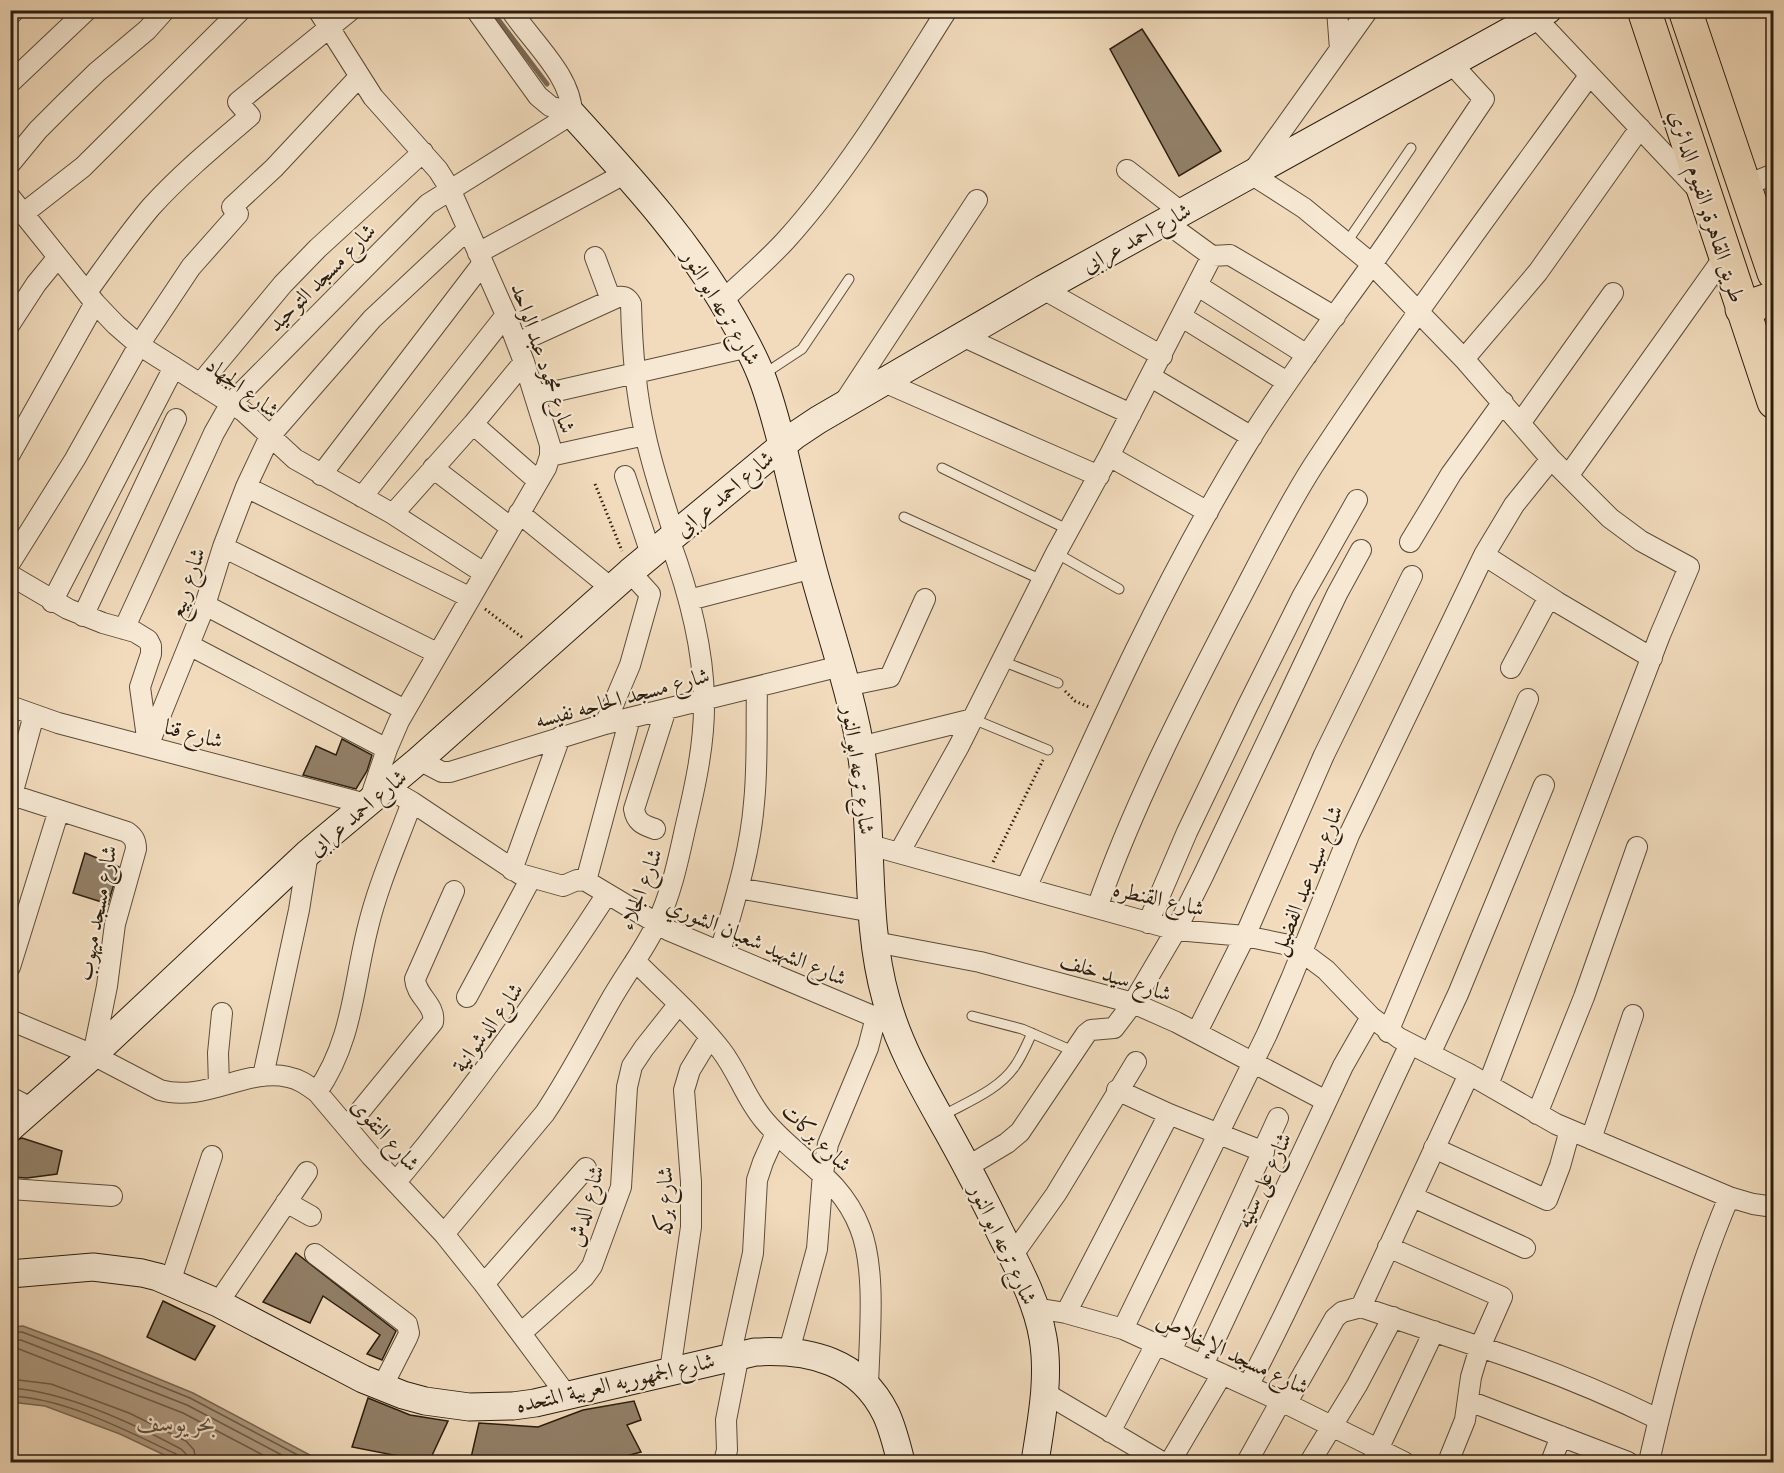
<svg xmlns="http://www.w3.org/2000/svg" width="1784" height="1473" viewBox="0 0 1784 1473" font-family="'IM FELL English',Amiri,serif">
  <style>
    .water { fill: #ae9a81; stroke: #7a6853; stroke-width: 1.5 }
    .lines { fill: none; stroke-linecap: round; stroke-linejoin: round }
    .shore { stroke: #6c5c48; stroke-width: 1.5 }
    .stream { stroke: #7a6853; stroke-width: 5 }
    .building { fill: #928068; stroke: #2b1d0e; stroke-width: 1.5 }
    .lane-casing { stroke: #5c4c3a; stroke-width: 11 }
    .street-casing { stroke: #5c4c3a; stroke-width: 22 }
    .secondary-casing { stroke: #2b1d0e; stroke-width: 29 }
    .highway-casing { stroke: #2b1d0e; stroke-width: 35 }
    .path { stroke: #2b1d0e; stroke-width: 3; stroke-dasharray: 1.5 3; stroke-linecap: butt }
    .lane { stroke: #f6e8d3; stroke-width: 9 }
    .street { stroke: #f6e8d3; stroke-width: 20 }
    .secondary { stroke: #f6e8d3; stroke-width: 27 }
    .highway { stroke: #f1dbbc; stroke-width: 33 }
    .labels { text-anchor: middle; stroke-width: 4.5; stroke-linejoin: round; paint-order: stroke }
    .street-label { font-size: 22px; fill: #2b1d0e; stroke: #f6e8d3 }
    .water-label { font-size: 24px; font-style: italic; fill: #5f4f3c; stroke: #f6e8d3 }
  </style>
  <rect width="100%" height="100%" fill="#f1dbbc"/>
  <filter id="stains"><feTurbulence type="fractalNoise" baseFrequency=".00333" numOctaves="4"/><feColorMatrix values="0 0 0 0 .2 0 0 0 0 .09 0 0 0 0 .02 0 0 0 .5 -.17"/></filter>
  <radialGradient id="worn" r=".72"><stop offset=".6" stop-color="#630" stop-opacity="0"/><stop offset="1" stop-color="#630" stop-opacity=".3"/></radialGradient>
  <path class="water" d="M23,1326L98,1354L193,1393L323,1462H179L120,1434L45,1406L11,1402V1327Z"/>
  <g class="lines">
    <path class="shore" d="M10,1332H22L96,1360L190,1398L311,1462
      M10,1340H21L187,1405L295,1462
      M10,1349H19L183,1413L276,1462
      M10,1379L51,1384L129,1413L186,1441L194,1450L196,1462
      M10,1388C63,1391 134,1424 181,1449L186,1454L187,1462
      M10,1396C65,1398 127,1431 176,1454L180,1462"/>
    <path class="stream" d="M491,10L547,84"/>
  </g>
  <path class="building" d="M1142,29L1221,151L1179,176L1110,49Z
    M342,739L372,755L367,771L356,789L303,775L316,746L336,755Z
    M85,853L119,867L108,904L73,893Z
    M22,1138L62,1151L57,1174L27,1178L10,1177V1143Z
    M296,1253L396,1331L382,1360L367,1354L380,1335L323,1296L310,1323L263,1302Z
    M163,1301L215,1326L195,1360L147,1337Z
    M368,1398L410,1415L448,1421L429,1462L352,1447Z
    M634,1401L641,1420L627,1425L641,1452L604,1462H470L479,1423L538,1427L583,1410Z"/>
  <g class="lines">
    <g class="lane-casing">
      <path id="lane" d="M1347,242L1411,148
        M764,374L802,349L849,279
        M942,468L1069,530
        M904,517L1042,580
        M1056,553L1119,589
        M1002,661L1058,683
        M973,719L1048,750
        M972,1016L1022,1029L1073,1051
        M942,1116C967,1102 999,1090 1015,1066C1022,1056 1027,1044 1032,1033"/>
    </g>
    <g class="street-casing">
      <path id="street" d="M318,10L373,97L438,170L450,189L506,315L524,362L550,445V456L546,468L399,721L387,749L369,802
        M476,10L538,96L550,106L572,114
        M511,10C531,41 572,76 572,114
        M1337,10L1340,49
        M1368,10L1251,174L1304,208L1372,264L1464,359L1551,459L1610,518L1641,541L1689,567L1660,635L1488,1085
        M10,15L15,10
        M1535,17L1699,191
        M10,83L87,10
        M10,164L38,130L64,104L97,72L147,30L165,10
        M1127,170L1181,212
        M1744,186L1774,174
        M10,197L95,303L116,325L139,345L243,411L295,459L393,514L484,573
        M24,213L83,167L241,10
        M1164,221L1212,256L1230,255L1335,317
        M478,253L626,173
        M595,257L611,300
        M1198,286L1307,355
        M1043,289L1162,356
        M87,292C108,263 128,234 151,207C181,174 216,145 250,116L238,102L351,10
        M722,301C743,281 766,262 786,240C848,171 897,89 947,10
        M1182,317L1287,382
        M10,324L36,284L58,257
        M962,336L1131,414
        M517,343L618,297C625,296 628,298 631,304C632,347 635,390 645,433C652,467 664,501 674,535
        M1464,359L1538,272L1640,128
        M1151,377L1252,437
        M884,382L1099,476
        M200,384L283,284L318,248L423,152
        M535,396L749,347
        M845,401L977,200
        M1521,422L1613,293
        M473,424L538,481
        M10,454L95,303
        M550,456L645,435
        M1109,456L1208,512
        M433,468L510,527
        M321,475L483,263
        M625,476L651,554
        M1568,476L1724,257
        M246,487L469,597
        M362,497L506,315
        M519,513L611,588
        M393,514L473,424L524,362
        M1410,542L1451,474L1503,402
        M223,547L437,653
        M1484,555L1557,602L1652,658
        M10,563L75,459L139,345L191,267L238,214L232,207L274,168L359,77
        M10,575L68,609L103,623L135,632L148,640L151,646V654L140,687L148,745
        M689,600L813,568
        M52,602L174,367
        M205,605L405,710
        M83,616L176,419
        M124,629L214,433L231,403L428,204L572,114
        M189,645L387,749
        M1511,668L1549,597
        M846,686L890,677L925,599
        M10,706L58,723L366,804
        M605,724L630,665L650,594L630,572
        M148,746L205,605L223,547L246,487L270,436L372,319L467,230
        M860,747L973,719
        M419,760L442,772H450L605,724L841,666
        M386,787L412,802L520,874L563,886L577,880L586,881L668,930L894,1025
        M12,795L127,832C134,837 136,841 136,849L115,924L107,986L93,1055
        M10,802L34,715
        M655,829C643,825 636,822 634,809L666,709
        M870,845L1176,930L1245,936L1284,944L1302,952L1326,970L1371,1017L1399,1038L1469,1074L1556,1124L1729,1197L1753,1204L1774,1207
        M899,853L959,746L1056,553L1109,456L1212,256
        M512,870L560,737
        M586,881L630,718
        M738,888L873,912
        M1026,888C1095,734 1163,580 1252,436C1288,378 1330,323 1370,267C1409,212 1446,155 1484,99L1451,63
        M1097,908C1133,806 1183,708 1233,612C1259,563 1283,513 1313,466C1400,333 1496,205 1589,76
        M1148,923L1187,832L1247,707L1302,597L1357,500
        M875,942L980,962L1133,1003L1176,1022L1326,1101
        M720,952C734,903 750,854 754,803C758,765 756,726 757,687
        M635,961C664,990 696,1018 721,1050C738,1072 746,1099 764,1120C797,1160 840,1176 860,1228C877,1271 869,1341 868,1387
        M10,967L59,810
        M467,997L531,878
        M10,1020L93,1055L160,1090C205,1103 248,1067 288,1077C299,1079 307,1085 317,1092L371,1156L444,1234L484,1284L568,1397
        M1197,1032L1245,936L1324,755L1412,576
        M1388,1032L1528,699
        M1430,1054L1458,994L1544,785
        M263,1076L299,910L308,853
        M219,1086L218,1053L222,1013
        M1117,1090L1169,1114L1264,1152
        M317,1092C353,1040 353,986 368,927C378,885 397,843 412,802
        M10,1097L33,1109
        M1537,1114L1584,997L1637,847
        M347,1127L433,1022C436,1005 416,996 415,979L454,891
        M1591,1139L1633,1015
        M1434,1148L1547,1200L1560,1166L1570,1130
        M967,1167L1007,1143L1020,1132L1086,1034L1091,1030L1114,1028L1133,1003L1176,930L1203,876L1337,594L1361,550
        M396,1182C473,1090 542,994 607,894
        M10,1189L112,1196
        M1413,1197L1525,1248
        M286,1202L311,1216
        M444,1234L545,1113C569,1077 588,1040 609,1003C624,976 643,952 656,925C671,895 678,861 685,829C695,787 705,743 704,699C703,644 688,590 669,539
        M1388,1247L1502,1297L1480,1347C1541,1367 1601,1391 1658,1419
        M315,1254L407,1324L409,1333L407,1338L382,1387
        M1012,1256L1056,1194L1136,1062
        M170,1282L212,1156
        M484,1284L586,1168
        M218,1303L307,1172
        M1361,1307L1469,1074
        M1035,1308L1066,1313L1123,1329L1281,1401L1404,1462
        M1066,1313L1169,1114
        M1123,1329L1267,1034L1291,979L1349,835L1484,555L1514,505L1551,459
        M521,1333L584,1277L592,1266L621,1187L627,1087L632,1066L644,1048L678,1005
        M789,1351L817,1249L823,1173L828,1144L868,1048L876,1017
        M1171,1351L1278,1118
        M730,1357L753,1253L757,1180L763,1162L776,1133
        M1203,1365L1343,1066L1371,1017
        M670,1371L691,1227V1182L684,1090L690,1070L710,1037
        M1248,1386C1307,1275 1355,1158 1410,1044
        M1045,1393L1162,1462
        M1469,1401L1628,1462
        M1286,1404L1335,1318L1342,1312L1361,1307L1480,1347L1471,1377L1465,1420L1448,1462
        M1110,1432L1156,1344
        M724,1462L727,1450L726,1420L739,1354
        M1170,1462L1222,1374
        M1247,1462L1281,1401
        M1310,1462L1357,1385L1393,1317
        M1372,1462L1434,1331
        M1551,1462L1561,1436
        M1649,1462C1669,1373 1693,1282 1729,1197"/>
    </g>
    <g class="secondary-casing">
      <path id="secondary" d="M572,114C630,178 688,240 731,316C742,335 753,354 761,375C771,400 777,426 784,452C793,490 802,528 812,566C829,630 852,693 862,758C874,838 864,921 886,999C899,1047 924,1089 948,1132C967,1166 985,1201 1002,1236C1019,1269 1037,1302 1043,1338C1050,1379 1041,1422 1035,1462
        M10,1128L93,1055L308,853L419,760L630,572L794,436L818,420L1043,289L1548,10
        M10,1274L93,1267L142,1273L158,1277L218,1303L363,1379L403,1395L425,1401L469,1407L513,1406L535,1403L755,1352C810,1349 860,1361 886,1414C893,1429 897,1446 901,1462"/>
    </g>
    <g class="highway-casing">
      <path id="highway" d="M1644,10L1774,402
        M1685,10L1774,273
        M1742,309L1774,298"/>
    </g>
    <path class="path" d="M595,484L622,551
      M485,609L523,638
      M1065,691L1075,701L1089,707
      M993,862L1043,760
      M742,1458L750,1462"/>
    <use href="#lane" class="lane"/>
    <use href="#street" class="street"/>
    <use href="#secondary" class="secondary"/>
    <use href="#highway" class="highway"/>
  </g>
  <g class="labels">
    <g class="street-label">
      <text transform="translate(1708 206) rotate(72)" y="8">طريق القاهرة, الفيوم الدائري</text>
      <text transform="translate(1136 237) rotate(-29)" y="8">شارع احمد عرابى</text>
      <text transform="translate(321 277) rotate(-45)" y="8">شارع مسجد التوحيد</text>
      <text transform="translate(722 307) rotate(59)" y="8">شارع ترعه ابو النور</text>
      <text transform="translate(544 358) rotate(71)" y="8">شارع محمود عبد الواحد</text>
      <text transform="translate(243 387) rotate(37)" y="8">شارع الجهاد</text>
      <text transform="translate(724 493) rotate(-40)" y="8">شارع احمد عرابى</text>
      <text transform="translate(186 583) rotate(-71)" y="8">شارع ربيع</text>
      <text transform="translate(622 697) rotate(-15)" y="8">شارع مسجد الحاجه نفيسه</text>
      <text transform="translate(194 733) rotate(15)" y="8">شارع قنا</text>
      <text transform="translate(859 770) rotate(82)" y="8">شارع ترعه ابو النور</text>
      <text transform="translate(357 812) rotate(-40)" y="8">شارع احمد عرابى</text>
      <text transform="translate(1306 880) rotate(-68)" y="8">شارع سيد عبد الفضيل</text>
      <text transform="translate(640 889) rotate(-69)" y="8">شارع الجلاء</text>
      <text transform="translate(1159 898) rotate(13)" y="8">شارع القنطره</text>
      <text transform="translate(96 913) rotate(-79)" y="8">شارع مسجد ميهوب</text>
      <text transform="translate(757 941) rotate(23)" y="8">شارع الشهيد شعبان الشوري</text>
      <text transform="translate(1116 976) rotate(18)" y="8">شارع سيد خلف</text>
      <text transform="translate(487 1027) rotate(-54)" y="8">شارع الدشوانية</text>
      <text transform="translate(386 1134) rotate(48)" y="8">شارع التقوى</text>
      <text transform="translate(817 1137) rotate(44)" y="8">شارع بركات</text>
      <text transform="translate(1263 1180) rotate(-65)" y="8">شارع على سنيه</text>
      <text transform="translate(664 1201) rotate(-90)" y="8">شارع بركه</text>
      <text transform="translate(585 1206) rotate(-74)" y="8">شارع الدش</text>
      <text transform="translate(1004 1244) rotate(65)" y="8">شارع ترعه ابو النور</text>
      <text transform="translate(1233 1353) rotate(25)" y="8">شارع مسجد الإخلاص</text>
      <text transform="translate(615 1382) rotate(-13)" y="8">شارع الجمهوريه العربية المتحده</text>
    </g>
    <g class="water-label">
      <text x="176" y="1431">بحر يوسف</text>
    </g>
  </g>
  <rect width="1784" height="1473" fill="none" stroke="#f1dbbc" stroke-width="36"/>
  <rect x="12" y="12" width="1760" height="1449" fill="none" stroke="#2b1d0e" stroke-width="3"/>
  <rect x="18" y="18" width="1748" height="1437" fill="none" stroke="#2b1d0e" stroke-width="1.5"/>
  <rect width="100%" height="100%" filter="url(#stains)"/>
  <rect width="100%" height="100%" fill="url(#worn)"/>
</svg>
